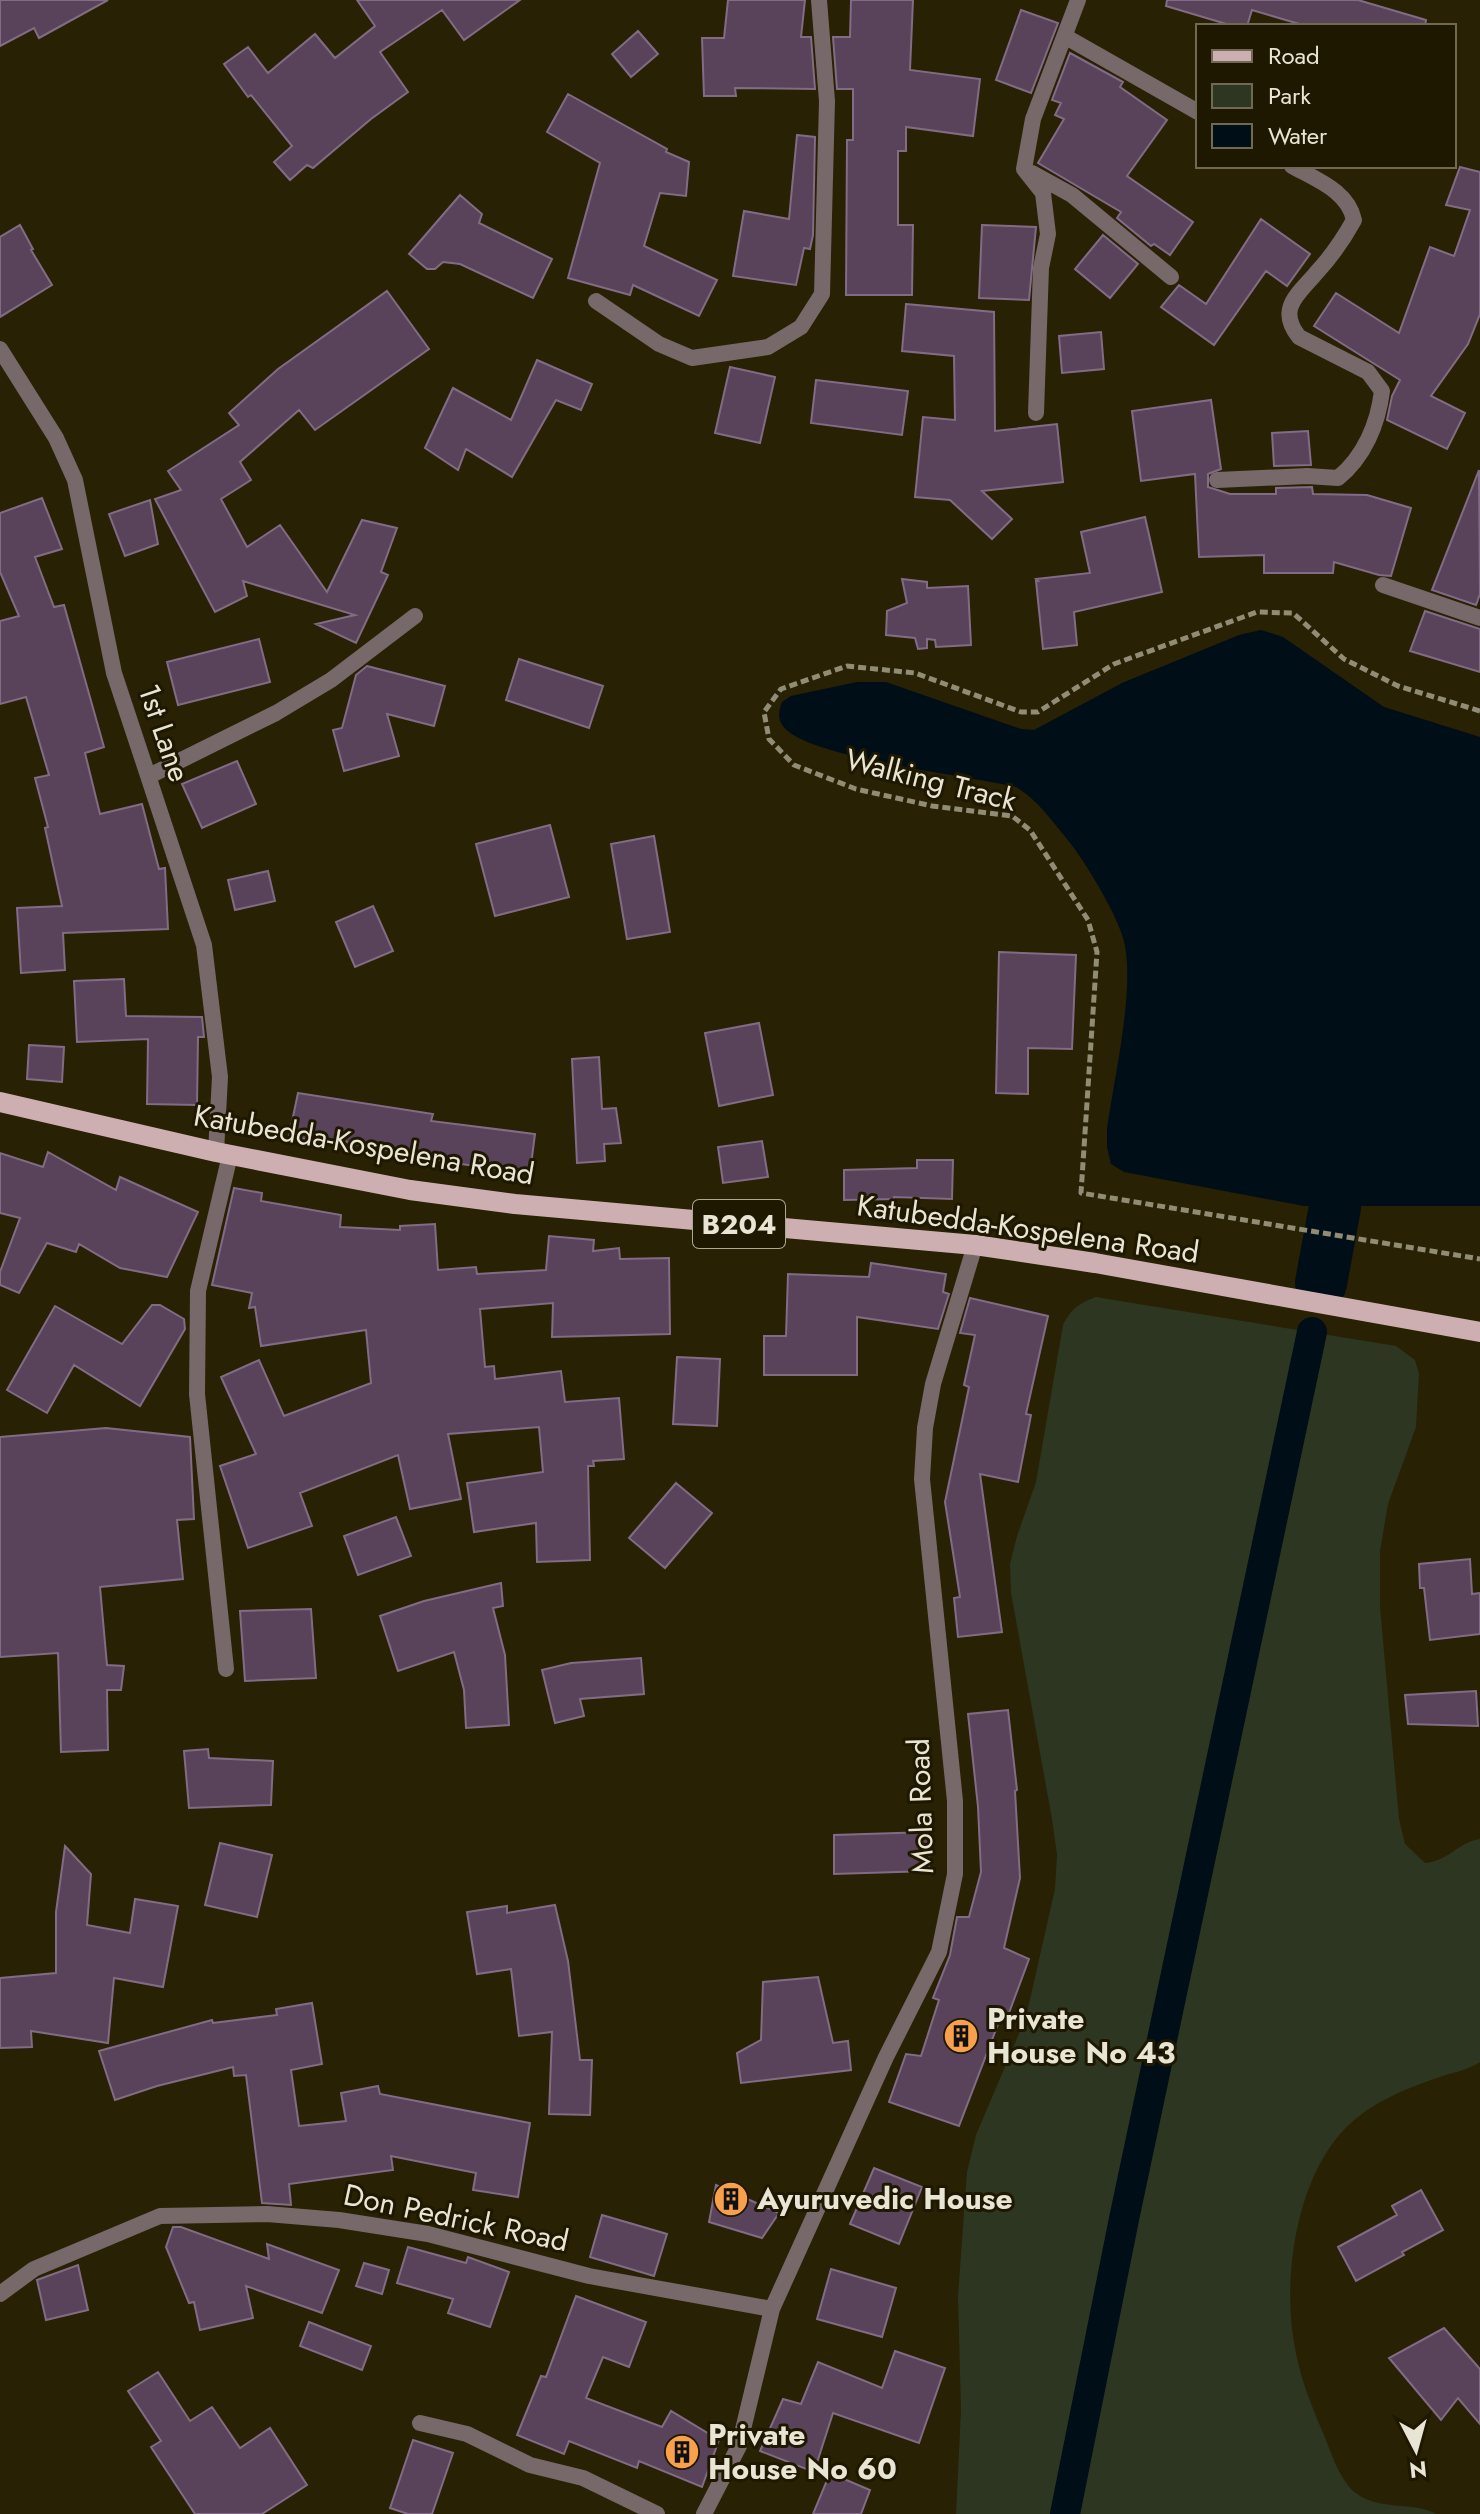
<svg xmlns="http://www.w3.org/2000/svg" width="1480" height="2514" viewBox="0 0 1480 2514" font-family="Jost,sans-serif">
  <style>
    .green { fill: #2d3621 }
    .water { fill: #000e17 }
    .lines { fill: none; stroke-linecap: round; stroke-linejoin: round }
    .canal { stroke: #000e17; stroke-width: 30 }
    .river { stroke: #000e17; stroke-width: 52 }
    .building { fill: #59435a; stroke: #826b84; stroke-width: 2 }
    .path { stroke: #918c75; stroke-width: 5; stroke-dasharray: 8 4; stroke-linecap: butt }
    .lane { stroke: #776869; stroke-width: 16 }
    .street { stroke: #776869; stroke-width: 16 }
    .primary { stroke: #ceafb1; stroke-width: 20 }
    .labels { text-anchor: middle; stroke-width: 6; stroke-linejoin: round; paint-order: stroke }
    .shield { fill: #1f1800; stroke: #aca894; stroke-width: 2 }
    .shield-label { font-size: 28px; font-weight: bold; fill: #e9e5d4 }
    .street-label { font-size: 30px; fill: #e9e5d4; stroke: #1f1800 }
    .poi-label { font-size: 30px; font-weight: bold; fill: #e9e5d4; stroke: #1f1800; text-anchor: start }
  </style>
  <rect width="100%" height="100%" fill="#282103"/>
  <path class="green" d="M1096,1297L1396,1346L1415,1360L1419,1374L1416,1427L1388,1504L1380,1551V1607L1399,1819L1405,1844L1425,1863C1449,1861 1458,1842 1480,1839V2062C1469,2070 1453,2072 1440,2077C1404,2089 1367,2104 1341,2133C1295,2185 1282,2282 1295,2348C1300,2378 1312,2407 1324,2435C1331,2452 1338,2475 1351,2489C1376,2513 1410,2500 1437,2514H956L961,2410L958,2296L967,2172L976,2135L1026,2017L1055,1889L1057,1855L1052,1819L1011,1593L1010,1564L1017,1536L1036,1482L1063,1325C1071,1309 1079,1303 1096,1297Z"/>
  <path class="water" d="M1261,630L1283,637L1384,707L1480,737V1206H1304L1124,1172L1111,1164L1107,1147V1129C1114,1079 1134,994 1125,946C1121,920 1085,861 1067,839C1051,820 1038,800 1016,787C972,776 805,758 783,726C777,718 779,710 782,702L791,696L857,682H886L1021,729L1034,730L1122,683L1239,635Z"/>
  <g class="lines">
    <path class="canal" d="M1065,2514L1124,2219L1312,1332"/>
    <path class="river" d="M1321,1283L1335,1207"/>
  </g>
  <path class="building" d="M0,0H108L39,38L34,28L0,46Z
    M357,0H520L464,40L442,10L380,52L408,92L371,119L313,168L307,165L290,180L274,162L292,146L251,95L248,97L224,64L248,47L268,73L315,34L335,58L375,26Z
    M728,0H805L801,37H811L815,89L735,88L736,96H704L702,38H724Z
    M851,0H913L910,70L980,79L973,136L906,127V151H898V225H913L912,295H846L847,140H853V89H837L833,37H850Z
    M1167,0H1358L1426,20L1425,26H1306L1252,10L1247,26H1233L1166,6Z
    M1021,10L1058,23L1031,93L996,80Z
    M638,31L658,54L631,77L612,54Z
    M1070,53L1123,82L1120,87L1167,120L1127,176L1193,222L1170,255L1154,244L1151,246L1117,218L1121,212L1038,163L1064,119L1055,115L1061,103L1052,100Z
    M568,94L667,149L666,152L689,162L686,196L660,193L644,246L717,280L699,316L633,285L630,295L568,278L600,163L547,132Z
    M797,135L815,137L813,235L810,249L804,248L796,285L733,276L744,211L789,219Z
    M1460,167L1480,172V314L1468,344L1431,396L1465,413L1447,449L1387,420L1392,396L1400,380L1314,326L1336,293L1399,333L1430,247L1454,256L1470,210L1446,205Z
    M460,195L482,214L479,223L552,259L533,298L460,264L443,262L435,269H427L409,254Z
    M1261,219L1310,254L1287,286L1266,271L1214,345L1161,307L1179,285L1206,304Z
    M20,225L33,249L31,250L52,285L0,317V237Z
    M982,225L1036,227L1029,300L979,298Z
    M1103,235L1138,264L1110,298L1075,269Z
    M387,291L429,349L315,430L299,410L240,462L251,480L221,499L247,547L280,525L327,592L362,520L397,528L381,572L388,575L356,643L316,624L355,615L243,581L247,596L215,612L155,499L181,490L168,471L239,425L229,413L278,369Z
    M906,304L994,312L995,431L1057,424L1063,482L982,491L1012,519L992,539L950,500L915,497L923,417L955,420L954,356L902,351Z
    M1101,332L1104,369L1062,373L1059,336Z
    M537,360L592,384L581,410L556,400L512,477L466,449L458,470L425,448L453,388L511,420Z
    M730,367L775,377L760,443L715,433Z
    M816,380L908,391L902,435L811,423Z
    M1211,400L1221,469L1208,474V487L1230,494H1276V488L1312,487L1313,494L1367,495L1411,508L1391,576L1379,575L1334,562L1333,573H1264V555L1199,557L1195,474L1141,481L1132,411Z
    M1308,431L1311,465L1274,466L1272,433Z
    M1479,470L1480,594L1476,605L1432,590Z
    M42,498L62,549L35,557L54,607L64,605L104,747L85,753L100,814L142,804L159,869L165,868L168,929L63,933L65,970L21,973L17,908L62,906L45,828L48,827L35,778L49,775L26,697L0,704V621L19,616L0,572V513Z
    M150,500L158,544L125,556L109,514Z
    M1145,517L1162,592L1074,612L1077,645L1043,649L1036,581H1038L1036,579L1090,573L1081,532Z
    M902,579L927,582V588L968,586L971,645L936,647L935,640L927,639V648L918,649L915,638L886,635L887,611L907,603Z
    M1425,611L1480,629V672L1410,651Z
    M259,639L270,682L178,705L167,662Z
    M519,659L603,686L589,728L506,700Z
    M367,666L445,686L434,726L387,714L399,756L344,771L333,730L342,728L356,675Z
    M237,761L256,804L202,828L182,784Z
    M550,825L569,897L495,916L476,844Z
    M654,836L670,932L627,939L611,844Z
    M268,871L275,901L235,910L228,880Z
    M373,906L393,951L355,967L336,922Z
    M999,952L1076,955L1072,1049L1028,1048V1094L996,1093Z
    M124,979L126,1016L202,1017L204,1037H198L197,1105L147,1104L148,1039L77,1042L74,981Z
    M759,1023L773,1095L719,1106L705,1033Z
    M29,1045L64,1047L62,1082L27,1079Z
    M599,1057L602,1109L616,1108L621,1143L604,1144L605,1161L577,1163L572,1059Z
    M298,1093L433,1114L431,1121L535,1134L530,1173L453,1163L340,1141L339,1146L289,1136Z
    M762,1141L768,1177L723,1183L718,1147Z
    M48,1152L116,1190L120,1177L198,1212L167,1277L120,1268L79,1244L76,1252L47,1243L19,1293L0,1285V1272L20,1218L0,1213V1153L43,1167Z
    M917,1160H953L952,1199L894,1197V1199L844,1200V1170L917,1168Z
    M234,1188L262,1193L261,1201L341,1215L340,1227L400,1230V1226L435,1224L438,1270L476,1267L477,1274L546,1270L549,1236L594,1240L593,1251L619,1248L620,1259L669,1258L670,1334L552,1337L553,1303L480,1309L485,1367L494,1366L495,1379L561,1371L565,1402L619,1398L624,1459L593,1461L594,1466H588L590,1560L537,1562L536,1523L474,1532L467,1483L543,1472L539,1427L448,1434L461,1499L410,1509L398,1455L300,1493L312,1526L248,1548L220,1466L256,1454L221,1377L259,1360L284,1416L371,1383L366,1330L261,1346L255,1307L249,1308L252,1293L212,1285Z
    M871,1263L946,1274L943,1292L949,1294L938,1329L857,1317V1375H764V1336H786L788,1274L869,1277Z
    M970,1298L1048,1316L1026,1414L1031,1415L1018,1482L980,1474L1002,1632L958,1637L954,1598L960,1597L945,1502L969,1387L964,1385L975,1335L960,1333Z
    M152,1305H160L184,1319L185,1329L140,1406L74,1365L47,1413L7,1390L55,1306L122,1344Z
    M677,1357L720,1359L717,1426L673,1424Z
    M106,1428L190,1437L194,1519L177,1520L183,1579L100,1587L107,1665L124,1666L121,1690H107L108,1750L61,1752L58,1653L0,1657V1437Z
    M676,1483L712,1513L665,1568L629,1538Z
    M396,1517L411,1556L358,1575L344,1536Z
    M1470,1559L1472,1594L1480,1593V1634L1430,1640L1424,1588H1420L1419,1564Z
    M501,1583L503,1606L493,1608L505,1655L509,1725L466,1728L464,1690L454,1652L398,1671L380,1616L424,1601Z
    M311,1609L316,1678L245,1681L240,1611Z
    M641,1658L644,1694L580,1699L584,1716L555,1723L542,1670L571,1663Z
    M1476,1691L1478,1726L1408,1724L1405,1695Z
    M1008,1710L1017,1790L1015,1791L1020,1878L1004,1948L1029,1959L1006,2021L1000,2019L959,2126L889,2102L906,2054L921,2056L939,2000L933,1998L950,1955L957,1917H969L981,1872L978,1807L968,1714Z
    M208,1749L209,1758L273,1761L271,1805L189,1808L184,1751Z
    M928,1832L929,1871L834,1874V1835Z
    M220,1843L272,1855L257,1917L205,1905Z
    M65,1846L91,1874L87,1925L130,1933L135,1899L178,1906L163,1987L114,1978L108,2043L31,2031L32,2047L0,2048V1978L56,1973V1912Z
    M555,1905L568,1961L580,2060H592L590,2115L549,2114L552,2032L519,2036L511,1969L477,1974L467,1912L507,1906V1913Z
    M818,1977L833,2043L848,2041L851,2070L741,2083L737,2053L761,2040L763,1982Z
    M312,2003L322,2064L291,2070L299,2126L346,2121L341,2093L378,2086L380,2094L530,2123L518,2197L473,2190L476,2173L391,2156L393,2170L289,2184L291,2205L262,2203L246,2075L234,2076L233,2067L157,2086L115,2100L99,2051L212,2020L213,2023L277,2015L276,2009Z
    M874,2168L922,2187L899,2244L850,2224Z
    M716,2185L779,2213L762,2238L709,2222Z
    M1421,2190L1443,2230L1402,2252L1404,2255L1356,2281L1338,2247L1397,2215L1392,2206Z
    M602,2215L667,2234L654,2276L590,2257Z
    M173,2227H181L269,2259L267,2244L339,2270L322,2313L246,2286L253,2318L200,2330L194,2302L189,2303L166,2247Z
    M408,2247L466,2263L468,2257L509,2272L490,2327L448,2313L453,2299L397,2283Z
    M364,2263L389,2270L382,2294L356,2286Z
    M78,2265L88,2310L46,2320L37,2280Z
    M831,2269L896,2288L882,2337L817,2319Z
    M576,2296L646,2322L629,2367L603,2357L586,2398L662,2427L671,2411L719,2440L702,2487L639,2461L637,2468L569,2441L564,2454L517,2435L541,2376L546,2377Z
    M309,2322L371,2346L362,2370L300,2346Z
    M1444,2328L1480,2369V2424L1458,2398L1441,2420L1389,2358Z
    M895,2351L945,2368L919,2443L833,2413L814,2472L760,2451L783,2399L801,2404L818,2362L882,2388Z
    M158,2372L190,2421L212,2407L240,2448L270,2428L307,2485L262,2514H195L151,2447L161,2441L128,2391Z
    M413,2440L453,2453L432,2514H408L390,2508Z
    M830,2473L870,2490L861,2514H813Z"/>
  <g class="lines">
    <path class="path" d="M1480,711L1398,686L1344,659L1293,613L1257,612L1114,664L1038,712H1021L915,673L847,666L781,689L764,712L769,739L794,765L856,789L932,806L1012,816L1030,830L1088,920L1097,952L1081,1193L1480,1259"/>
    <path class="lane" d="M149,776L276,713L331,680L415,616"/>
    <path class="street" d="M1066,37L1198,112
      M1032,173L1072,195L1171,277
      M596,301L659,344L692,358L768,347L801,327L822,294L827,101L819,0
      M0,349L56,438L75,480L114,673L204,945L220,1077L216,1152
      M1036,413L1041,268L1048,234L1043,193L1024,169L1033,119L1078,0
      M1217,480L1307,476L1338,478C1364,457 1378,424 1382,391L1368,372L1299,337C1276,308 1299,294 1317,272C1331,257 1344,238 1354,220C1348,191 1317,180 1292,166
      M1383,585L1480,618
      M226,1669L197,1394L198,1291L230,1155
      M0,2294L34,2269L160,2216L267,2214L339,2220L428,2234L589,2276L772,2309
      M420,2423L467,2434L530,2465L583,2478L657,2514
      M704,2514L739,2446L772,2309L886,2057L939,1952L955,1874V1801L922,1479L925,1428L933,1384L975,1245"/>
    <path class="primary" d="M0,1102L216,1152L410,1190L515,1204L975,1245L1095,1263L1480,1332"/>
  </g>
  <defs>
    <g id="building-disc" transform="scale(1.8)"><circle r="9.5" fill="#f8a04b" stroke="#1f1800"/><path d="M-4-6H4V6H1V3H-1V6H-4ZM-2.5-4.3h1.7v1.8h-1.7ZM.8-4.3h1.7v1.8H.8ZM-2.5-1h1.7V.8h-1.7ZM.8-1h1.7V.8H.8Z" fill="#111"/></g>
  </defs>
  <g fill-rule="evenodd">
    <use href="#building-disc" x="961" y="2036"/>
    <use href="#building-disc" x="731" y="2199"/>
    <use href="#building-disc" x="682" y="2452"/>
  </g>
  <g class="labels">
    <rect class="shield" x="693" y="1200" width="92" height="48" rx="6"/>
    <g class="shield-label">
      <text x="739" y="1234">B204</text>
    </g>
    <g class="street-label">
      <text transform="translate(164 733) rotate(71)" y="10">1st Lane</text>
      <text transform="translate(931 780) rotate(14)" y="10">Walking Track</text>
      <text transform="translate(364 1145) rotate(10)" y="10">Katubedda-Kospelena Road</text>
      <text transform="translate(1028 1229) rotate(8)" y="10">Katubedda-Kospelena Road</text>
      <text transform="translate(921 1806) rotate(-92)" y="10">Mola Road</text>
      <text transform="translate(456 2218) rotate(12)" y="10">Don Pedrick Road</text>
    </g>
    <g class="poi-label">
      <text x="987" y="2029">Private<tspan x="987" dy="34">House No 43</tspan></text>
      <text x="757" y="2209">Ayuruvedic House</text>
      <text x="708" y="2445">Private<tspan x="708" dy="34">House No 60</tspan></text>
    </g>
  </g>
  <rect x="1196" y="24" width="260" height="144" fill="#1f1800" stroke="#706a55" stroke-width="2"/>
  <rect x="1212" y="50" width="40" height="12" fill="#ceafb1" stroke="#706a55" stroke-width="2"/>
  <text x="1268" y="64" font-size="24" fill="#e9e5d4">Road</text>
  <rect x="1212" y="84" width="40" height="24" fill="#2d3621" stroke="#706a55" stroke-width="2"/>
  <text x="1268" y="104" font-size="24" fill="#e9e5d4">Park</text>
  <rect x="1212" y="124" width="40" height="24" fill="#000e17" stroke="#706a55" stroke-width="2"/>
  <text x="1268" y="144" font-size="24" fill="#e9e5d4">Water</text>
  <g transform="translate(1416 2450) rotate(174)" stroke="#1f1800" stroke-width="6" paint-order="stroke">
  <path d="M0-6L14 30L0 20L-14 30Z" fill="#e9e5d4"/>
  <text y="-12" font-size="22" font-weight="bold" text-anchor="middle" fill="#e9e5d4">N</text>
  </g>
</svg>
